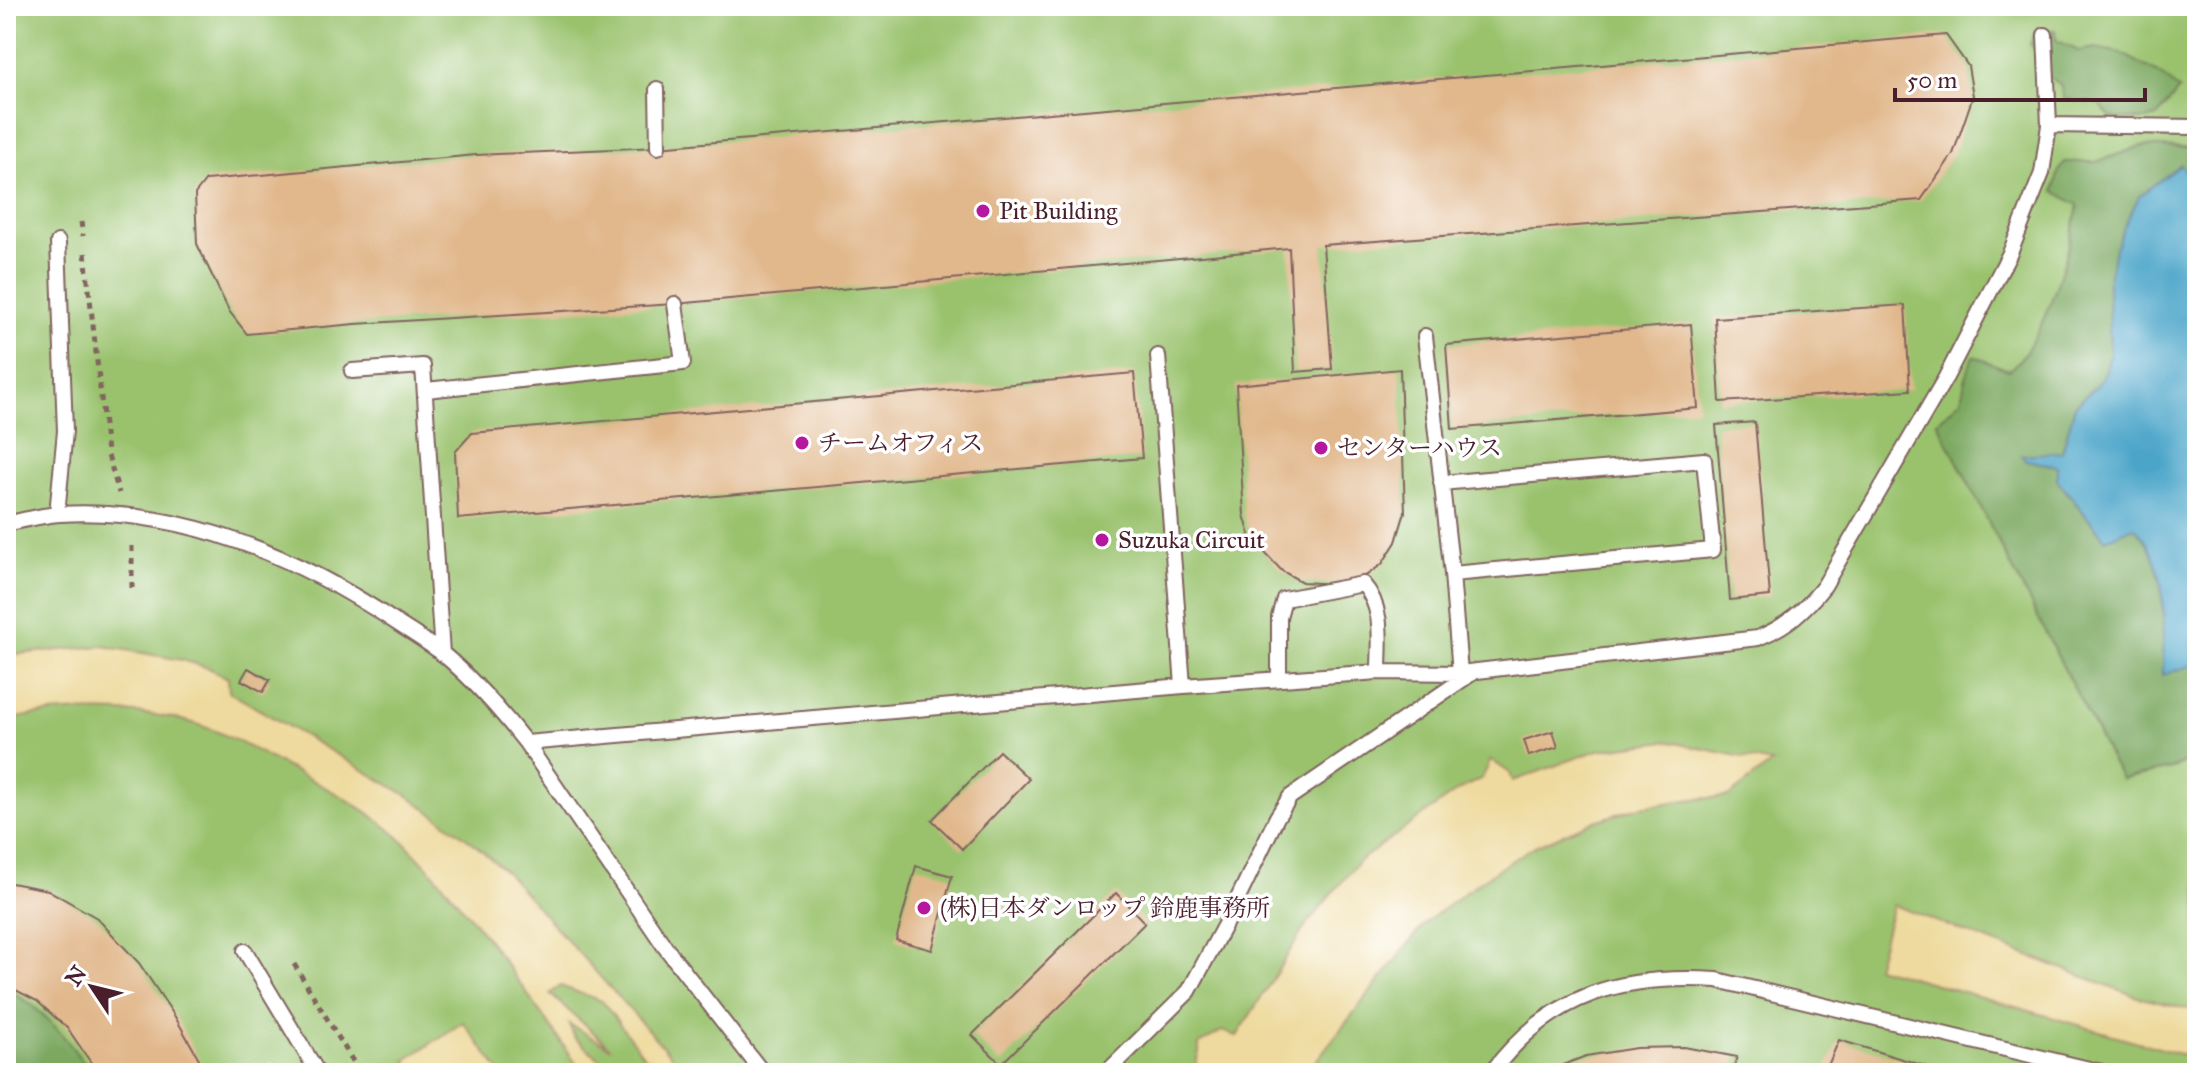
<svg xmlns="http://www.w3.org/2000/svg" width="2203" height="1079" viewBox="0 0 2203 1079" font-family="'IM FELL Great Primer','Noto Serif JP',serif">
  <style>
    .green { fill: #9ac26d; stroke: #72704c; stroke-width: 2 }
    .forest { fill: #7ba860; stroke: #626446; stroke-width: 2 }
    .sand { fill: #eeda9e; stroke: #9c7c64; stroke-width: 2 }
    .water { fill: #4ba5c9; stroke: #4a627a; stroke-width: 2 }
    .building { fill: #e1b88c }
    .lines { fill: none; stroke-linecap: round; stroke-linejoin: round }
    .service-casing { stroke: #81635e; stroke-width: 18 }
    .path { stroke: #81635e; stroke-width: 5; stroke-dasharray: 6 6; stroke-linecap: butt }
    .service { stroke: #fff; stroke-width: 14 }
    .poi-dot { fill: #b5179e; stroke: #fff; stroke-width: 3 }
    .labels { text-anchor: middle; stroke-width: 7; stroke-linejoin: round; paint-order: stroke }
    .poi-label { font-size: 24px; fill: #4a1f2b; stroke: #fff; text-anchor: start }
  </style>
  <rect width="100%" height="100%" fill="#fff"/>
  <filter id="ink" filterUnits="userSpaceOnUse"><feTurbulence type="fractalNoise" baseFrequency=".0125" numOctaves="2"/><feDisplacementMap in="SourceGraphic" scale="16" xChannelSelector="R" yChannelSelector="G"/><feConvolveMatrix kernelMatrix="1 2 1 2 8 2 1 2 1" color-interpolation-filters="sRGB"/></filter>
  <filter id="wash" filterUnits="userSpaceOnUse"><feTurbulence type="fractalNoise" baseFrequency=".006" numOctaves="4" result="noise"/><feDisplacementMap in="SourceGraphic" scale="32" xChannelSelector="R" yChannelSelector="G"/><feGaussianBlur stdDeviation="1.8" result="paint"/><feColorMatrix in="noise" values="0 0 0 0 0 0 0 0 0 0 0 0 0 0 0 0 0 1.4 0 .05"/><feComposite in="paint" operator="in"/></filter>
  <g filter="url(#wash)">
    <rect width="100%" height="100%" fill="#e8e1be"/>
    <path class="green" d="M6,6H2197V1073H6Z"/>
    <path class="forest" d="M2055,30L2056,40L2078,51L2095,48L2121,53L2162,75L2179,90L2157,117L2146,120L2111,118L2099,104L2064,99L2060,84L2041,72L2040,56L2030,44L2036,31Z
      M2142,146L2197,149V183L2195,184L2181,165L2108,284L2110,355L2106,371L2098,384L2075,406L2062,452L2022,456L2026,460L2057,466V480L2105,539L2134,527C2171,564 2163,626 2163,674L2197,664V755L2171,769L2121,779L1937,422L1961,400L1967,372L1973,356L2009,370C2045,341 2070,249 2078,205L2054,191L2058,173L2065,162H2096Z
      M6,989C45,1009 66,1038 91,1073H6Z"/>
    <path class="sand" d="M103,646L182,660L209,668L228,678L229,692L410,797L471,841L505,871L675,1060L660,1065L644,1056L602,1001L560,986L550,994L611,1048L569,1024L575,1038L616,1073H583C527,994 473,911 404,842C372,811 331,790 292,770C259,753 229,734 193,723C147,709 52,707 6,721V655Z
      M1666,741L1772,763L1728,797L1693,799L1640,807L1589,823L1535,846L1486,877L1426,922L1306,1073H1193L1199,1052V1044L1222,1031L1237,1036L1306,925L1358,862L1457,791L1482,778L1491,760L1510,773L1513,781L1598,750Z
      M1893,905L2141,998L2197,1011V1059L1876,967Z
      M463,1022L501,1073H413L406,1060Z"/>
    <path class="water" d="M2181,165L2195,184L2197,183V664L2163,675C2163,628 2172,563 2134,527L2105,539L2057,479V466L2026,460L2021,455L2062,452L2075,406L2098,384L2106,371L2110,355L2108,284L2115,248L2125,225L2139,196Z"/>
    <g id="blocks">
      <path class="building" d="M1946,35L1968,66L1973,96L1953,154L1921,200L1323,245L1332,369L1295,372L1289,248L675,304L355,324L247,334L229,311L197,244L195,194L206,180L476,155L658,147Z
        M1905,305L1910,390L1720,402L1715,318Z
        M1691,324L1698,408L1452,429L1446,345Z
        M1400,369L1405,512L1396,542L1382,564L1367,575L1337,584L1302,582L1282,571L1251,538L1244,515L1236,385Z
        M1134,373L1142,458L458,519L455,452L472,433Z
        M1755,422L1770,596L1730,600L1716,425Z
        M248,668L270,680L263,692L241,680Z
        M1553,731L1558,747L1529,756L1524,740Z
        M999,751L1029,779L962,849L932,820Z
        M916,866L952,876L932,950L896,940Z
        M6,882L48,890L97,918L139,963L174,1015L207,1073H98L68,1029L37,1001L6,985Z
        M1116,893L1145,923L1001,1064L972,1035Z
        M1839,1040L1945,1072L1944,1073H1805L1808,1065L1827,1068Z
        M1684,1047L1737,1057L1731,1073H1542L1586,1056L1636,1048Z"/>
    </g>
  </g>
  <g filter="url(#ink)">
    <use href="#blocks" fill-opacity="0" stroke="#81635e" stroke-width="2"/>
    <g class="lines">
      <g class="service-casing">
        <path id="service" d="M657,89L658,147
          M2049,125L2197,127
          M1425,336L1452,574L1460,673
          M1158,356L1183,686
          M352,371L423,366L442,654
          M426,390L683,363L675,304
          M1441,483L1704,460L1713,550L1452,574
          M57,514L65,431L58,242
          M6,524C24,520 42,515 60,514C181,507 299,557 397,623C412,633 429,643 443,654C474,680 501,711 526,743L665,947L763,1073
          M1279,679V617L1284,599L1363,584C1385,609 1379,642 1379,672
          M526,743L1183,686L1379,672L1460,673L1758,638C1787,626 1805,610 1824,586L1946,377L2010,253L2042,173L2049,125L2045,35
          M245,951L318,1073
          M1106,1073L1189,991L1231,913L1277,817L1290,797L1472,673
          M1491,1073C1551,993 1622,974 1717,980L2106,1073"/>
      </g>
      <path class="path" d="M81,222L83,236
        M85,253L107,452L119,493
        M132,588V541
        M294,964L360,1073"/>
      <use href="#service" class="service"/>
    </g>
  </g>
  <g class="poi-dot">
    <circle cx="983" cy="211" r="8"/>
    <circle cx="802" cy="443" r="8"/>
    <circle cx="1321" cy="448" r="8"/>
    <circle cx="1102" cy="540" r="8"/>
    <circle cx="924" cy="908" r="8"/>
  </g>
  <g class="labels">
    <g class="poi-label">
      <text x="999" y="219">Pit Building</text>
      <text x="818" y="451">チームオフィス</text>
      <text x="1337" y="456">センターハウス</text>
      <text x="1118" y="548">Suzuka Circuit</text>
      <text x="940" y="916">(株)日本ダンロップ 鈴鹿事務所</text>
    </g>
  </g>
  <rect width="2203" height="1079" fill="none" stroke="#fff" stroke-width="32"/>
  <g transform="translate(92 987) rotate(305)" stroke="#ffffff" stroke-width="6" paint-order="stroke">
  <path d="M0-6L14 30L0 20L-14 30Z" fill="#4a1f2b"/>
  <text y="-12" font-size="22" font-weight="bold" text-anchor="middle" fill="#4a1f2b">N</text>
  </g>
  <path d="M1895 88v12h250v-12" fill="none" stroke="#4a1f2b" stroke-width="4"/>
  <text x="1907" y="88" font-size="24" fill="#4a1f2b" stroke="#ffffff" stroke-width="6" paint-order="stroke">50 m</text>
</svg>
